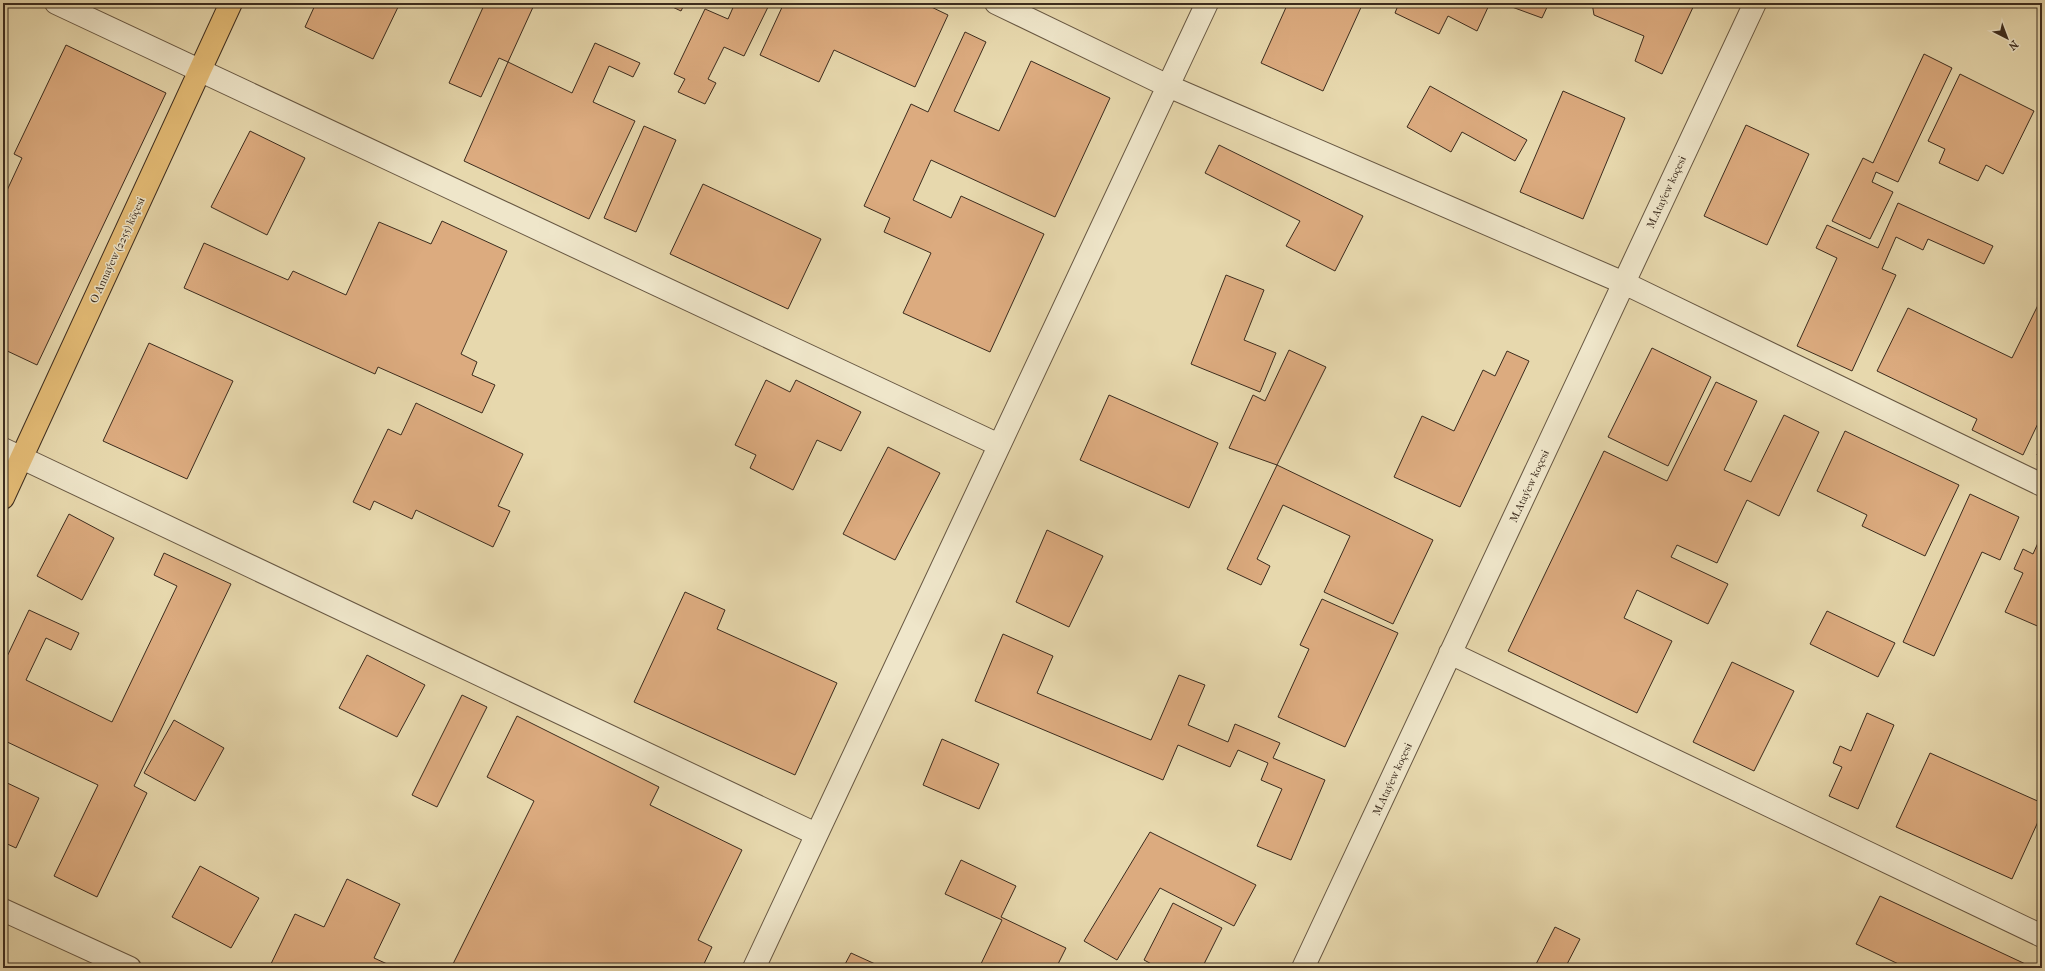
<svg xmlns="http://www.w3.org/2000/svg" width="2045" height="971" viewBox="0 0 2045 971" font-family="'IM FELL French Canon',serif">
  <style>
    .building { fill: #dcab7f; stroke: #3c2c1e }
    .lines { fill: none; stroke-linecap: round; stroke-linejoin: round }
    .minor-casing { stroke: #675742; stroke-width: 24 }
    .major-casing { stroke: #3c2c1e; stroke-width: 24 }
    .minor { stroke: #efe6ca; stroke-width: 22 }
    .major { stroke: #e4bc76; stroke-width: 22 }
    .labels { text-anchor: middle; stroke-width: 3; stroke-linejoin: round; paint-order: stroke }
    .street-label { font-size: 11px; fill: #3c2c1e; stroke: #efe6ca }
  </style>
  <rect width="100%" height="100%" fill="#e7d8ad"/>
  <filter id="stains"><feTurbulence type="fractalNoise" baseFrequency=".005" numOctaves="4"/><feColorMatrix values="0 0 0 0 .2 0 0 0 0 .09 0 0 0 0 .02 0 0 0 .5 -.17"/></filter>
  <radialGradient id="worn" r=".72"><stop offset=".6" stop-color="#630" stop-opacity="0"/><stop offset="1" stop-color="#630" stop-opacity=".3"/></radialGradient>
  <path class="building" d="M316,3H400L373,59L305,27Z
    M485,3H529L534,5L508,62L499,58L481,97L449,83Z
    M664,3H685L681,11Z
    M735,3H770L744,56L724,47L708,79L716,83L705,104L678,92L685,79L674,74L705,9L728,19Z
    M784,3H923L948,15L915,87L834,50L819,82L760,55Z
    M1288,3H1363L1323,91L1261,63Z
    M1399,3H1490L1477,31L1448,16L1439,34L1395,13Z
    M1501,3H1549L1542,18Z
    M1592,3H1639L1644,6L1646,3H1695L1662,74L1635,61L1644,36L1594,15Z
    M965,32L986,42L954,111L999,131L1031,61L1110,98L1055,217L931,160L913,200L951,218L961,196L1044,234L990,352L903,313L931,253L884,232L890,218L864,206L911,104L928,112Z
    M595,43L640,63L633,77L609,66L593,102L635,121L589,219L464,161L508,62L572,93Z
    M66,45L166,93L37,365L3,349V199L22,158L14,154Z
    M1924,54L1952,68L1898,182L1876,172L1872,182L1893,192L1870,239L1832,221L1863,158L1873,163Z
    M1960,74L2034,111L2003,174L1986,165L1978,181L1939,163L1945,149L1928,141Z
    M1430,86L1527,140L1515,161L1462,132L1451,152L1407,127Z
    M1563,91L1625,118L1583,219L1520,192Z
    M1746,125L1809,154L1767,245L1704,216Z
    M644,126L676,140L636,232L604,218Z
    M250,131L305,158L267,235L211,207Z
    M1219,145L1363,216L1335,271L1286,246L1300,221L1205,173Z
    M703,184L821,239L788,309L670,254Z
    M1898,203L1993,246L1984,264L1928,239L1923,250L1896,237L1882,269L1896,275L1852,371L1797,346L1837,258L1816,248L1827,225L1878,248Z
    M442,221L507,251L461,354L477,362L472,375L495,385L482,413L378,367L375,374L184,288L204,243L288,280L293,271L346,295L379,222L431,244Z
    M1226,275L1264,290L1244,340L1276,353L1260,392L1191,364Z
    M2040,301H2042V415L2023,455L1972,430L1977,419L1877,371L1908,308L2012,358Z
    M149,343L233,381L187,479L103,441Z
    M1652,348L1711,377L1668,466L1608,437Z
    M1289,350L1326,367L1277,465L1229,448L1253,395L1265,401Z
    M1507,351L1529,361L1460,507L1394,477L1422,416L1454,431L1483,370L1495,376Z
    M766,380L790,392L796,380L861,412L841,451L817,440L793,490L750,468L756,455L735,445Z
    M1716,382L1757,401L1724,470L1751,482L1784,415L1819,432L1779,516L1747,500L1717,563L1677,545L1671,557L1728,584L1708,624L1637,590L1624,618L1672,641L1637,713L1508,651L1604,451L1667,481Z
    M1109,395L1218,443L1189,508L1080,460Z
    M416,403L523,454L498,506L510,511L493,547L416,510L412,519L374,501L370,510L353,502L388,429L401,435Z
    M1845,431L1959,485L1925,556L1862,526L1867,515L1817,491Z
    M2042,445V458L2037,455Z
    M888,447L940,473L895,560L843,534Z
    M1277,465L1433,540L1393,624L1324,592L1350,536L1283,505L1257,559L1270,566L1261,585L1227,569Z
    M1970,494L2019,517L2000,560L1982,552L1934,656L1903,642Z
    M69,514L114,538L82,600L37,576Z
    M1047,530L1103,556L1069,627L1016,602Z
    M2042,534V628L2005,612L2023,573L2014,569L2023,549L2033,554Z
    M164,553L231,584L134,786L147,793L97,897L54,876L98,785L3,740V665L29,610L79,633L71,650L46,638L26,680L112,722L177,586L154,575Z
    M685,592L725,610L717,629L837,683L795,775L634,702Z
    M1322,599L1398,633L1345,747L1278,717L1309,649L1300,645Z
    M1827,611L1895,643L1878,677L1810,644Z
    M1003,634L1053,656L1037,693L1151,740L1179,675L1205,685L1188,725L1228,742L1235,724L1280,743L1273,758L1325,780L1291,860L1257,846L1282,789L1261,780L1268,763L1238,750L1230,767L1178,745L1163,780L975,701Z
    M367,655L425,685L397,737L339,708Z
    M1732,662L1794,691L1754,771L1693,742Z
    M462,695L487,707L437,807L412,795Z
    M1867,713L1894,725L1858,809L1829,796L1842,767L1833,763L1840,746L1851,751Z
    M517,716L659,787L650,805L742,850L698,940L712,947L702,968H451L534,801L487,777Z
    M174,720L224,748L195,801L144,773Z
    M942,739L999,764L979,809L923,785Z
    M1930,753L2042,803V813L2012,879L1896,827Z
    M3,781L39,798L16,848L3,842Z
    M1150,832L1256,885L1234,926L1160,888L1117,960L1084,941Z
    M961,860L1016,886L1001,917L1066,948L1056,968H979L1002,920L945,894Z
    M200,866L259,898L231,948L172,917Z
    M347,879L400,904L374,958L396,968H269L295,914L324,927Z
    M1880,896L2034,968H1907L1856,944Z
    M1173,903L1222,928L1202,968H1159L1144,960Z
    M1555,927L1580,939L1565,968H1534Z
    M851,953L884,968H843Z"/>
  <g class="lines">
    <g class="minor-casing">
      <path id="minor" d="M56,3L999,445
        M996,3L1168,86L1624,283L2042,485
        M3,449L816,834
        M1450,653L2042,936
        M3,910L130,968
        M754,968L1207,3
        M1303,968L1755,3"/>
    </g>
    <g class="major-casing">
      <path id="major" d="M3,498L231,3"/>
    </g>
    <use href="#minor" class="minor"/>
    <use href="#major" class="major"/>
  </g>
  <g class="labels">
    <g class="street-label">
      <text transform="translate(1666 192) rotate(-65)" y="4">M.Ataýew koçesi</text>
      <text transform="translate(117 250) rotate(-65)" y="4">O Annaýew (2255) köçesi</text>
      <text transform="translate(1529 486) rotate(-65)" y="4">M.Ataýew koçesi</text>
      <text transform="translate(1392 779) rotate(-65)" y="4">M.Ataýew koçesi</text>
    </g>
  </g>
  <rect width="2045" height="971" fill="none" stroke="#e7d8ad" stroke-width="16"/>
  <rect x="4" y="4" width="2037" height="963" fill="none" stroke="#3c2c1e" stroke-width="2"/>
  <rect x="8" y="8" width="2029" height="955" fill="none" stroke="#3c2c1e"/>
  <g transform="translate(2007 38) rotate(138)" stroke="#efe6ca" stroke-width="3" paint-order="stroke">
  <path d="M0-3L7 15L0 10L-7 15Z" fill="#3c2c1e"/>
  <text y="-6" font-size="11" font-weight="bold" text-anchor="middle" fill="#3c2c1e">N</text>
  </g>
  <rect width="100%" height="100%" filter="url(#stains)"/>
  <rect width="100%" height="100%" fill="url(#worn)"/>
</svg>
